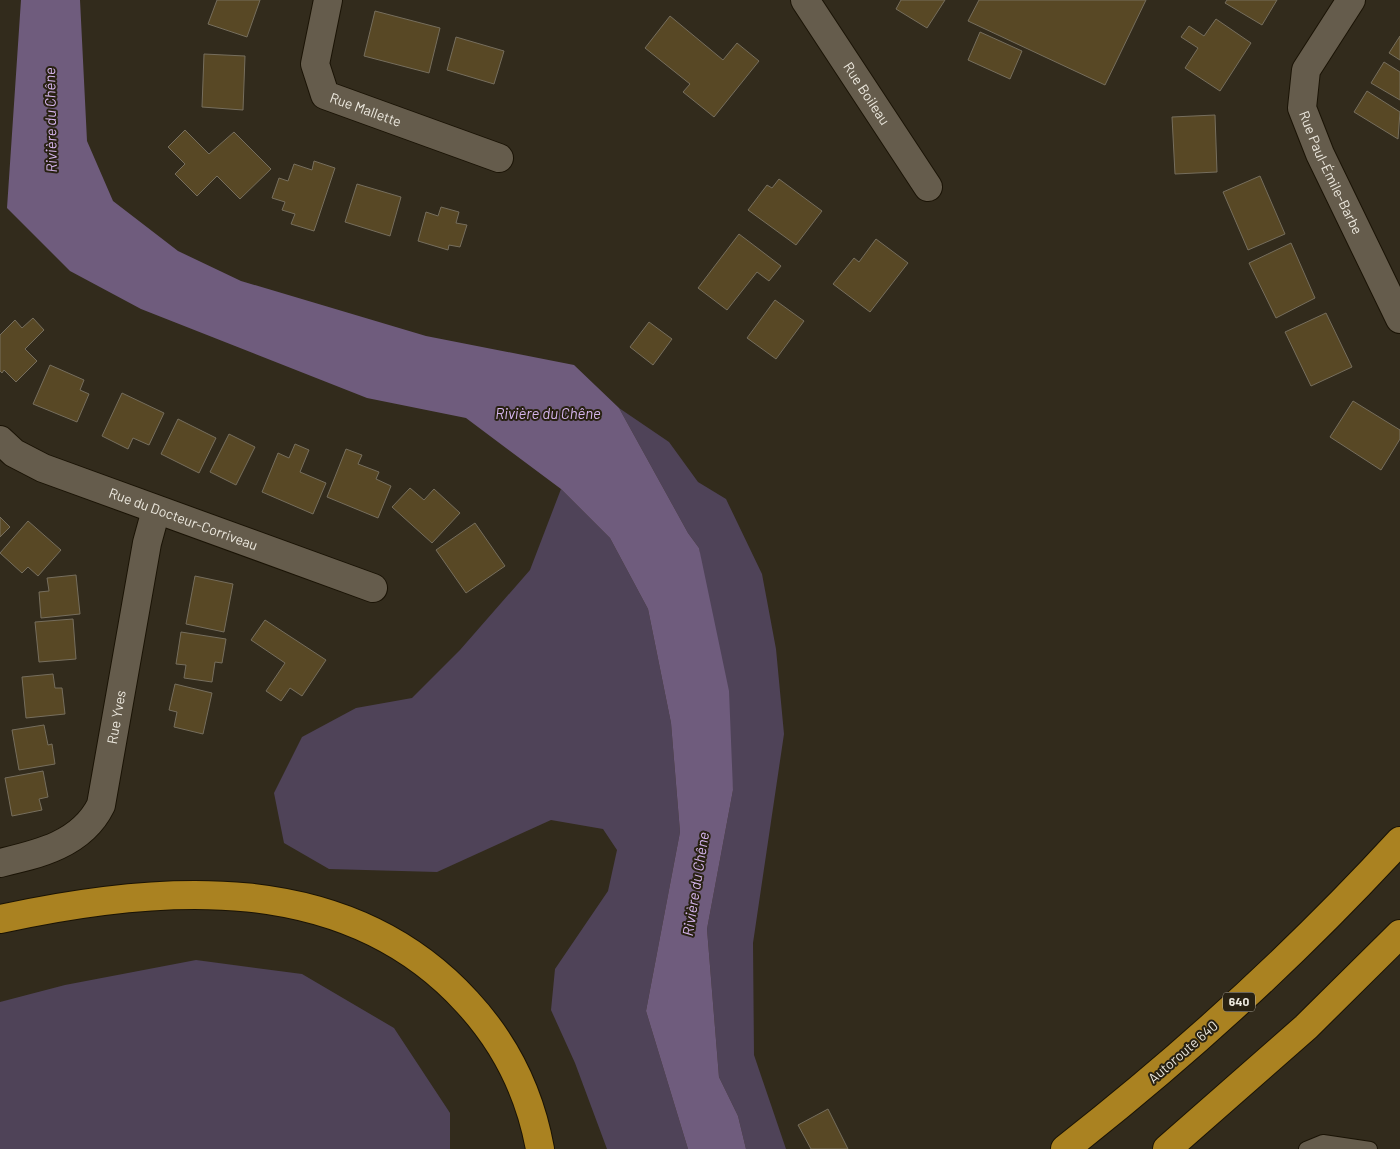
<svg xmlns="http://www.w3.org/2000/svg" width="1400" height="1149" viewBox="0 0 1400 1149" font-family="Barlow,sans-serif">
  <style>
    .green { fill: #4f4358 }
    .water { fill: #6f5c7d }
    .building { fill: #584825; stroke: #766e5d }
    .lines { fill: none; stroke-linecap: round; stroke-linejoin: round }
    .service-casing { stroke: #1a1305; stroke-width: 16 }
    .minor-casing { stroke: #1a1305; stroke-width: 30 }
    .motorway-casing { stroke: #1a1305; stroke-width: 30 }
    .service { stroke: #655c4c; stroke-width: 14 }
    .minor { stroke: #655c4c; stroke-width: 28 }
    .motorway { stroke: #aa8221; stroke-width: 28 }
    .labels { text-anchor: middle; stroke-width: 4; stroke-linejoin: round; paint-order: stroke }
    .shield { fill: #282112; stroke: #b1aca1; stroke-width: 1 }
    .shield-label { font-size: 12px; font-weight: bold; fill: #ece8de }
    .street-label { font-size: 14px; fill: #ece8de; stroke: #282112 }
    .water-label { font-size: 15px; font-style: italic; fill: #d5b5ed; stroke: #282112 }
  </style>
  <rect width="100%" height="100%" fill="#322b1c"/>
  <path class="green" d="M619,408L669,442L698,482L726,499L762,574L776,649L784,734L753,943L754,1055L786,1149H746L738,1116L719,1077L707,929L733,790L699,548L688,533Z
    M561,489L610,538L648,609L671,723L680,832L646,1011L688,1149H607L575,1063L551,1010L555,969L608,891L617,850L603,829L551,820L437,872L329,869L284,843L274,793L302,737L356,708L412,698L460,650L530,570Z
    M196,960L302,974L394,1028L450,1113V1149H0V1002L65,985Z"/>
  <path class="water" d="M21,0H80L87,141L113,201L178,251L241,281L426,336L574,365L619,408L688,533L699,548L729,691L733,790L707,929L719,1077L738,1116L746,1149H688L646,1011L680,832L671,723L648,609L610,538L561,489L466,418L367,398L141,309L70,271L7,208Z"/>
  <path class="building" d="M217,0H260L247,37L208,24Z
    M901,0H945L927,28L896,9Z
    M979,0H1146L1105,85L968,21Z
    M1227,0H1277L1262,25L1225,3Z
    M375,11L440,28L429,73L364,56Z
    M670,16L723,60L737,43L759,61L714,117L683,92L690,84L645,48Z
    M1216,19L1251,43L1220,91L1185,68L1198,48L1181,37L1189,26L1204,36Z
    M980,32L1022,51L1010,79L968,60Z
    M1400,36V60L1389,53Z
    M456,37L504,51L494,84L447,70Z
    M204,54L245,56L243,110L202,107Z
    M1384,62L1400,72V100L1371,83Z
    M1367,91L1400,112L1398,139L1354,112Z
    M1215,115L1217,172L1175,174L1172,117Z
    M185,130L209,154L234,132L271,169L240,199L217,176L197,196L175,174L185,164L168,147Z
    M314,161L335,168L314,231L291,224L295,214L282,210L285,202L272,198L279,178L288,181L294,164L312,170Z
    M1260,176L1285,234L1248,250L1223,192Z
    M779,179L822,211L796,245L748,210L767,185L772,188Z
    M357,184L401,197L390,236L345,222Z
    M441,207L459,212L456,223L467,225L460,247L449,245L448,250L418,241L426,212L438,216Z
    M739,234L781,266L769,281L757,272L727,310L698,288Z
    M876,239L908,263L870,312L833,284L854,258L859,262Z
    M1291,243L1315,298L1276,318L1249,263Z
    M775,300L804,321L776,359L747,338Z
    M1326,313L1352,367L1311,386L1285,332Z
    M33,318L44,330L25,349L37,361L16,382L4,370L2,373L0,371V335L15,320L22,328Z
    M649,322L672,339L653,365L630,347Z
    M50,365L84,380L80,390L89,394L77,422L33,404Z
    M122,393L164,413L149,445L133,438L128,449L102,436Z
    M1353,401L1400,430V439L1381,470L1330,437Z
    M178,419L216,438L199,473L161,454Z
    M229,434L255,447L236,485L210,472Z
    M295,444L309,450L300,472L326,483L313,514L262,492L278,453L289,458Z
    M346,449L362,455L358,464L379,472L376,479L391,486L378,518L327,497Z
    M410,488L424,500L434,489L460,513L432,543L392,507Z
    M0,517L10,527L0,537Z
    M28,521L61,550L38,576L28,567L22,573L0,553Z
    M475,523L505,566L466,593L436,550Z
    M76,575L80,614L41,618L39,592L49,591L47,578Z
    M195,576L233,584L224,632L186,624Z
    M73,619L76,659L39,662L35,622Z
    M265,620L326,660L302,696L290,688L281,701L266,691L285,663L251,640Z
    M181,632L226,639L222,663L215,662L212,682L184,678L186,665L176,664Z
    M53,674L55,688H62L65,714L26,718L22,677Z
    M175,684L212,693L203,734L174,727L177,712L169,710Z
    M44,725L48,745L52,744L55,764L19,770L12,730Z
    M43,771L48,797L39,799L42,810L12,816L5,778Z
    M828,1109L848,1149H811L798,1125Z"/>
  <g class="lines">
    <g class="service-casing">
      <path id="service" d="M1306,1149L1323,1142L1370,1149"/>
    </g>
    <g class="minor-casing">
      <g id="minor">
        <path id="s1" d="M328,0L315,64L325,95L499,158"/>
        <path id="s2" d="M805,0L928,187"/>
        <path id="s3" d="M1351,0L1306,70L1302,108L1320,154L1400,319"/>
        <path id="s4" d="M0,440L14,453L43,468L373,588"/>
        <path id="s5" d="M0,863C39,854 82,844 101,805L147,543L156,510"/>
      </g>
    </g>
    <g class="motorway-casing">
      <path id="motorway" d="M0,919C160,884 346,869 467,1002C505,1043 530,1094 540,1149
        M1065,1149C1185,1055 1297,953 1400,841
        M1167,1149L1306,1027L1400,934"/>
    </g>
    <use href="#service" class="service"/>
    <use href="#minor" class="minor"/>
    <use href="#motorway" class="motorway"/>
  </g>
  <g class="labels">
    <rect class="shield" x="1223" y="992.5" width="32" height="19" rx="4"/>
    <g class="shield-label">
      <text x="1239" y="1006">640</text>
    </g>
    <g class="street-label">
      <text dy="5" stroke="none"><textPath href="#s2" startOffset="112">Rue Boileau</textPath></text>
      <text dy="5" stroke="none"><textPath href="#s1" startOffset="141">Rue Mallette</textPath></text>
      <text dy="5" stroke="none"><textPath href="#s3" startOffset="192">Rue Paul-Émile-Barbe</textPath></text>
      <text dy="5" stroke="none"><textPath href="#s4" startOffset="201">Rue du Docteur-Corriveau</textPath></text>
      <text dy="5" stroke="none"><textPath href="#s5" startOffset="210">Rue Yves</textPath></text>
      <text transform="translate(1183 1052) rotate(-41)" y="5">Autoroute 640</text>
    </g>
    <g class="water-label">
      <text transform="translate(51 120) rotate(-91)" y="5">Rivière du Chêne</text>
      <text x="548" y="419">Rivière du Chêne</text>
      <text transform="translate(696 884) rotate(-81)" y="5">Rivière du Chêne</text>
    </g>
  </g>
</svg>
